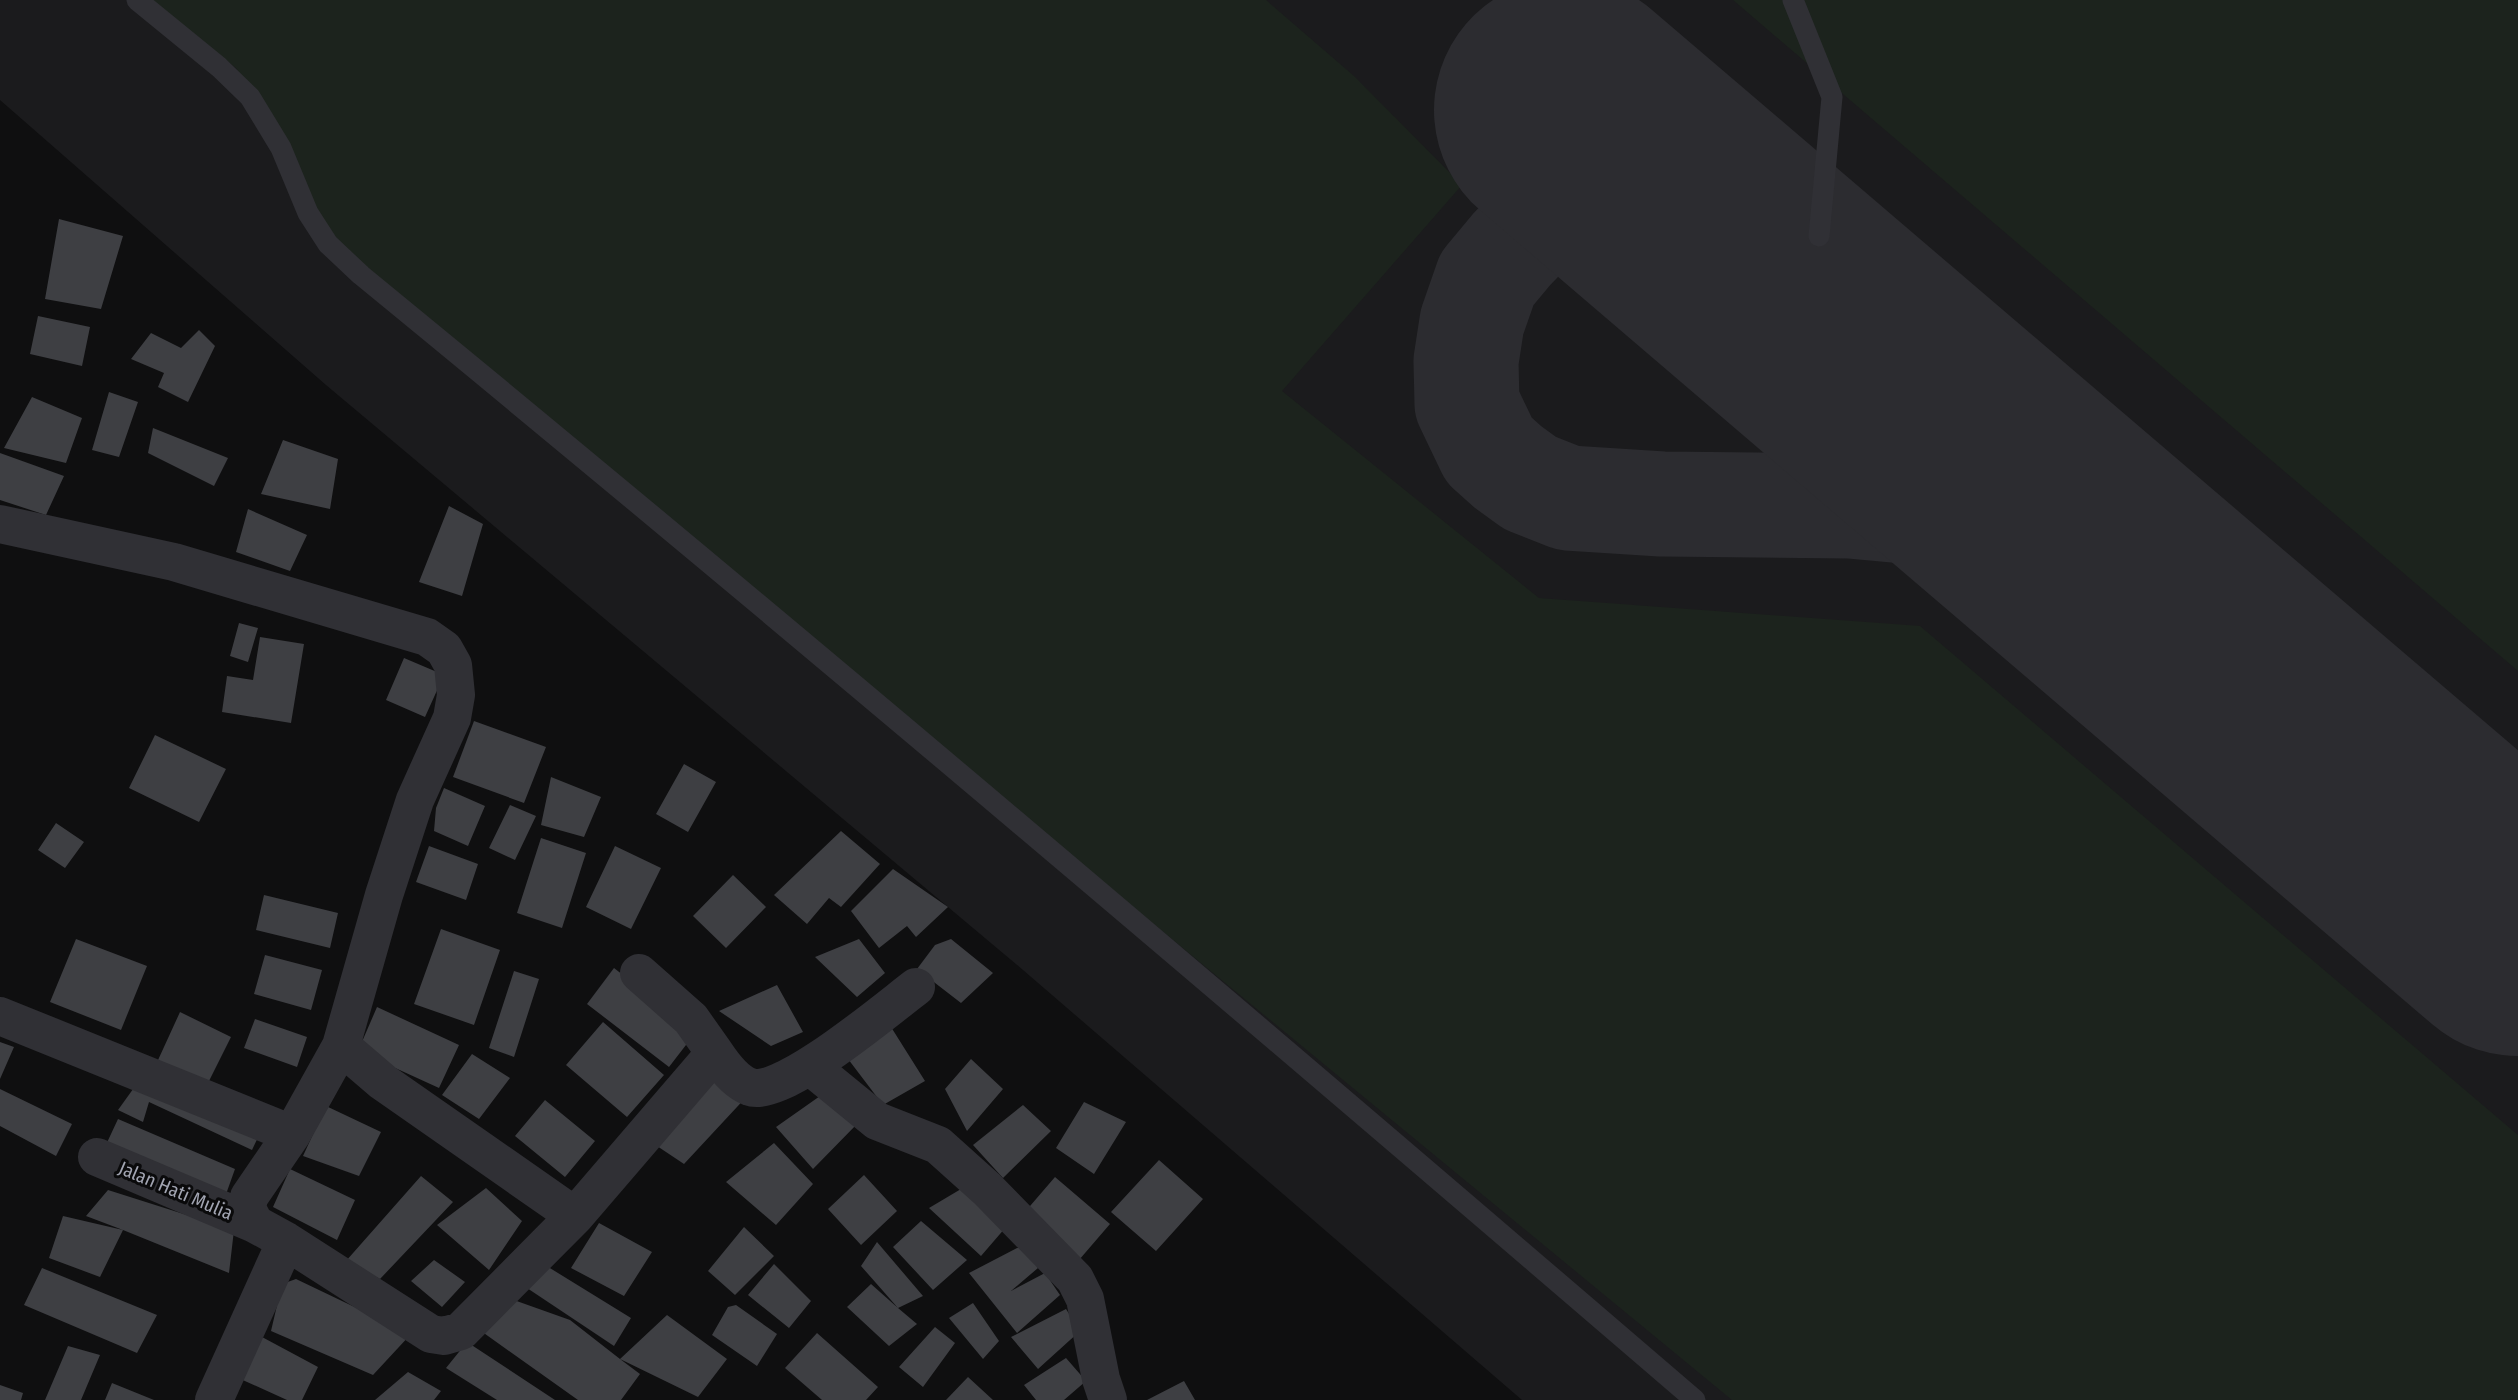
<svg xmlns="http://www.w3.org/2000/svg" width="2518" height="1400" viewBox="0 0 2518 1400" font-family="'Fira Sans Condensed',sans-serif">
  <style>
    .built { fill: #1b1b1d }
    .green { fill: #1c231d }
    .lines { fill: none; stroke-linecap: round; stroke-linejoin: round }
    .taxiway { stroke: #2c2c30; stroke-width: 105 }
    .runway { stroke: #2c2c30; stroke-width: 264 }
    .building { fill: #3e3f43 }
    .lane { stroke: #303035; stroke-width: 21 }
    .street { stroke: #303035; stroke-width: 38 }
    .labels { text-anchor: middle; stroke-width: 6; stroke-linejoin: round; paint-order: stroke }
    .street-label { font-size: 19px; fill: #a1a4b1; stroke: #0a0a0b }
  </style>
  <rect width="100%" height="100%" fill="#0f0f10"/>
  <path class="built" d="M0,0H2518V1400H1522L1023,970L326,385L0,100Z"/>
  <path class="green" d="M150,0H1266L1354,76L1462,185L1282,391L1539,598L1920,626L2518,1135V1400H1732L738,582L326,235L268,122L236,68Z
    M1733,0H2518V671Z"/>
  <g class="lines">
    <path class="taxiway" d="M1896,392L1884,346L1845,271L1819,236L1777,191L1742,161L1706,148L1662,150L1624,159L1570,189L1512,249L1487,279L1472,322L1466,361L1467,404L1489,450L1508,467L1530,483L1568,498L1662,504L1850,506L1926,513L1988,524L2051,547L2119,582"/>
    <path class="runway" d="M1566,110L2518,924"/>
  </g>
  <path class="building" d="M59,219L123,236L101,309L45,299Z
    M38,316L90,327L82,366L30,354Z
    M199,330L215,346L188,402L158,387L164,373L131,359L151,333L181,348Z
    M109,392L138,402L119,457L92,450Z
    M32,397L82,418L66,463L4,448Z
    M153,428L228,458L214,486L148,453Z
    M283,440L338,459L330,509L261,494Z
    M0,453L64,476L46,515L0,500Z
    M449,506L483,524L462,596L419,582Z
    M248,509L307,535L290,571L236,552Z
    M239,623L258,628L248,662L230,656Z
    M260,637L304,644L291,723L222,712L227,676L253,680Z
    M404,658L444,675L425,717L386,700Z
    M474,721L546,747L524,803L453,777Z
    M155,735L226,769L199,822L129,788Z
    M684,764L716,782L688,832L656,814Z
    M551,777L601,797L584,837L541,825Z
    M444,788L485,806L468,846L434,831L436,808Z
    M510,805L536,816L515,860L489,848Z
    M56,823L84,842L65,868L38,850Z
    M841,831L880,864L841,907L829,898L807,924L774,895Z
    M541,838L586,853L562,928L517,913Z
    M429,846L478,864L466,900L416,882Z
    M615,846L661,868L631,929L586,907Z
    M893,869L948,907L916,937L907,926L879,948L851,911Z
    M733,875L766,907L726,948L693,916Z
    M264,895L338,913L330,948L256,930Z
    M441,929L500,950L474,1025L414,1004Z
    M76,939L147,966L121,1030L50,1002Z
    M859,939L885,973L857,997L815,957Z
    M951,939L993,973L961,1003L917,969L935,945Z
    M265,955L322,970L311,1010L254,994Z
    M614,968L696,1032L669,1067L587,1004Z
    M514,971L539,979L514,1057L489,1048Z
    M777,985L803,1032L771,1046L719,1011Z
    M377,1007L459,1045L439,1088L358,1051Z
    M180,1012L231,1037L204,1091L153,1071Z
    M255,1019L307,1037L297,1067L244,1048Z
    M603,1022L664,1075L627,1117L566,1065Z
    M891,1027L925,1081L883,1105L845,1055Z
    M0,1042L14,1047L0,1079Z
    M472,1054L510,1078L479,1119L442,1095Z
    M971,1059L1003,1089L967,1131L945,1089Z
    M714,1071L750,1093L684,1164L645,1138Z
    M141,1078L262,1129L252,1150L149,1102L143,1122L118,1110Z
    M0,1089L72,1124L56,1156L0,1126Z
    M830,1089L858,1123L813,1169L776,1127Z
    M545,1100L595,1141L565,1177L515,1136Z
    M1084,1102L1126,1122L1094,1174L1056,1148Z
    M1023,1105L1051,1131L1003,1178L973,1145Z
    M326,1106L381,1132L359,1176L303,1156Z
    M118,1119L235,1169L225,1197L104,1149Z
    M774,1143L813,1184L776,1225L726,1182Z
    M1159,1160L1203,1199L1156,1251L1111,1212Z
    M290,1169L355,1200L337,1240L273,1207Z
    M864,1175L897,1211L861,1245L828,1209Z
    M421,1176L453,1202L380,1279L346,1261Z
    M1055,1177L1110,1224L1079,1260L1024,1213Z
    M486,1188L522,1221L489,1270L437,1225Z
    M961,1189L1006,1227L981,1256L929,1208Z
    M108,1190L234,1230L229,1273L123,1230L100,1277L49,1258L63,1216L123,1230L86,1216Z
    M921,1221L967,1260L933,1290L893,1247Z
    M599,1223L652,1252L624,1296L571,1268Z
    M744,1227L774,1256L735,1295L708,1271Z
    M877,1242L923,1296L898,1308L917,1324L889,1346L847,1307L871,1284L898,1308L861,1266Z
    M1023,1245L1038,1268L1011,1291L1045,1273L1060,1295L1017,1333L969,1273Z
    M434,1260L465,1282L442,1307L411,1281Z
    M774,1264L811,1301L789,1328L748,1295Z
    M545,1265L631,1318L614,1346L524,1286Z
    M42,1268L157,1315L137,1353L24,1305Z
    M296,1279L411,1334L373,1375L271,1331L282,1284Z
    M511,1299L570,1320L620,1359L667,1315L727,1359L698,1397L620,1359L640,1374L621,1400H578L481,1331Z
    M973,1303L999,1341L983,1359L949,1318Z
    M736,1305L777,1334L757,1366L712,1335L728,1307Z
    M1066,1309L1080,1331L1038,1369L1011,1337Z
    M935,1327L955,1343L923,1387L899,1367Z
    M817,1333L878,1387L866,1400H822L785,1368Z
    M262,1337L318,1367L302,1400H287L236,1377Z
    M467,1342L555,1400H497L446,1368Z
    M68,1346L100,1355L81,1400H45Z
    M1066,1358L1086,1381L1064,1400H1036L1024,1385Z
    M408,1372L441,1391L434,1400H375Z
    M968,1377L993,1400H946Z
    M1184,1381L1195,1400H1147Z
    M112,1383L154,1400H105Z
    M0,1385L23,1393L21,1400H0Z"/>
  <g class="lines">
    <path class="lane" d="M137,0L219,67L250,97L281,148L308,213L328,244L361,275C811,644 1254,1021 1695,1400
      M1793,0L1832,97L1819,236"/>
    <path class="street" d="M0,524L174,562L427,637L444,649L453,665L456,695L452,718L415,800L384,895L341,1046L292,1134L249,1197L247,1209L255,1224L286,1241L431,1334L444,1336L461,1331L575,1216L715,1053C723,1065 736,1082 750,1087C781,1099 888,1008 916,987
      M639,973L691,1019L715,1053
      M0,1016L292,1134
      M341,1046L383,1082L575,1216
      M811,1067L877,1121L938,1145L987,1189L1075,1279L1085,1299L1101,1379L1108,1400
      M97,1157L255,1224
      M214,1400L286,1241"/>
  </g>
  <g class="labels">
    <g class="street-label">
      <text transform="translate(176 1190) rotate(23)" y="7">Jalan Hati Mulia</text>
    </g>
  </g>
</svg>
